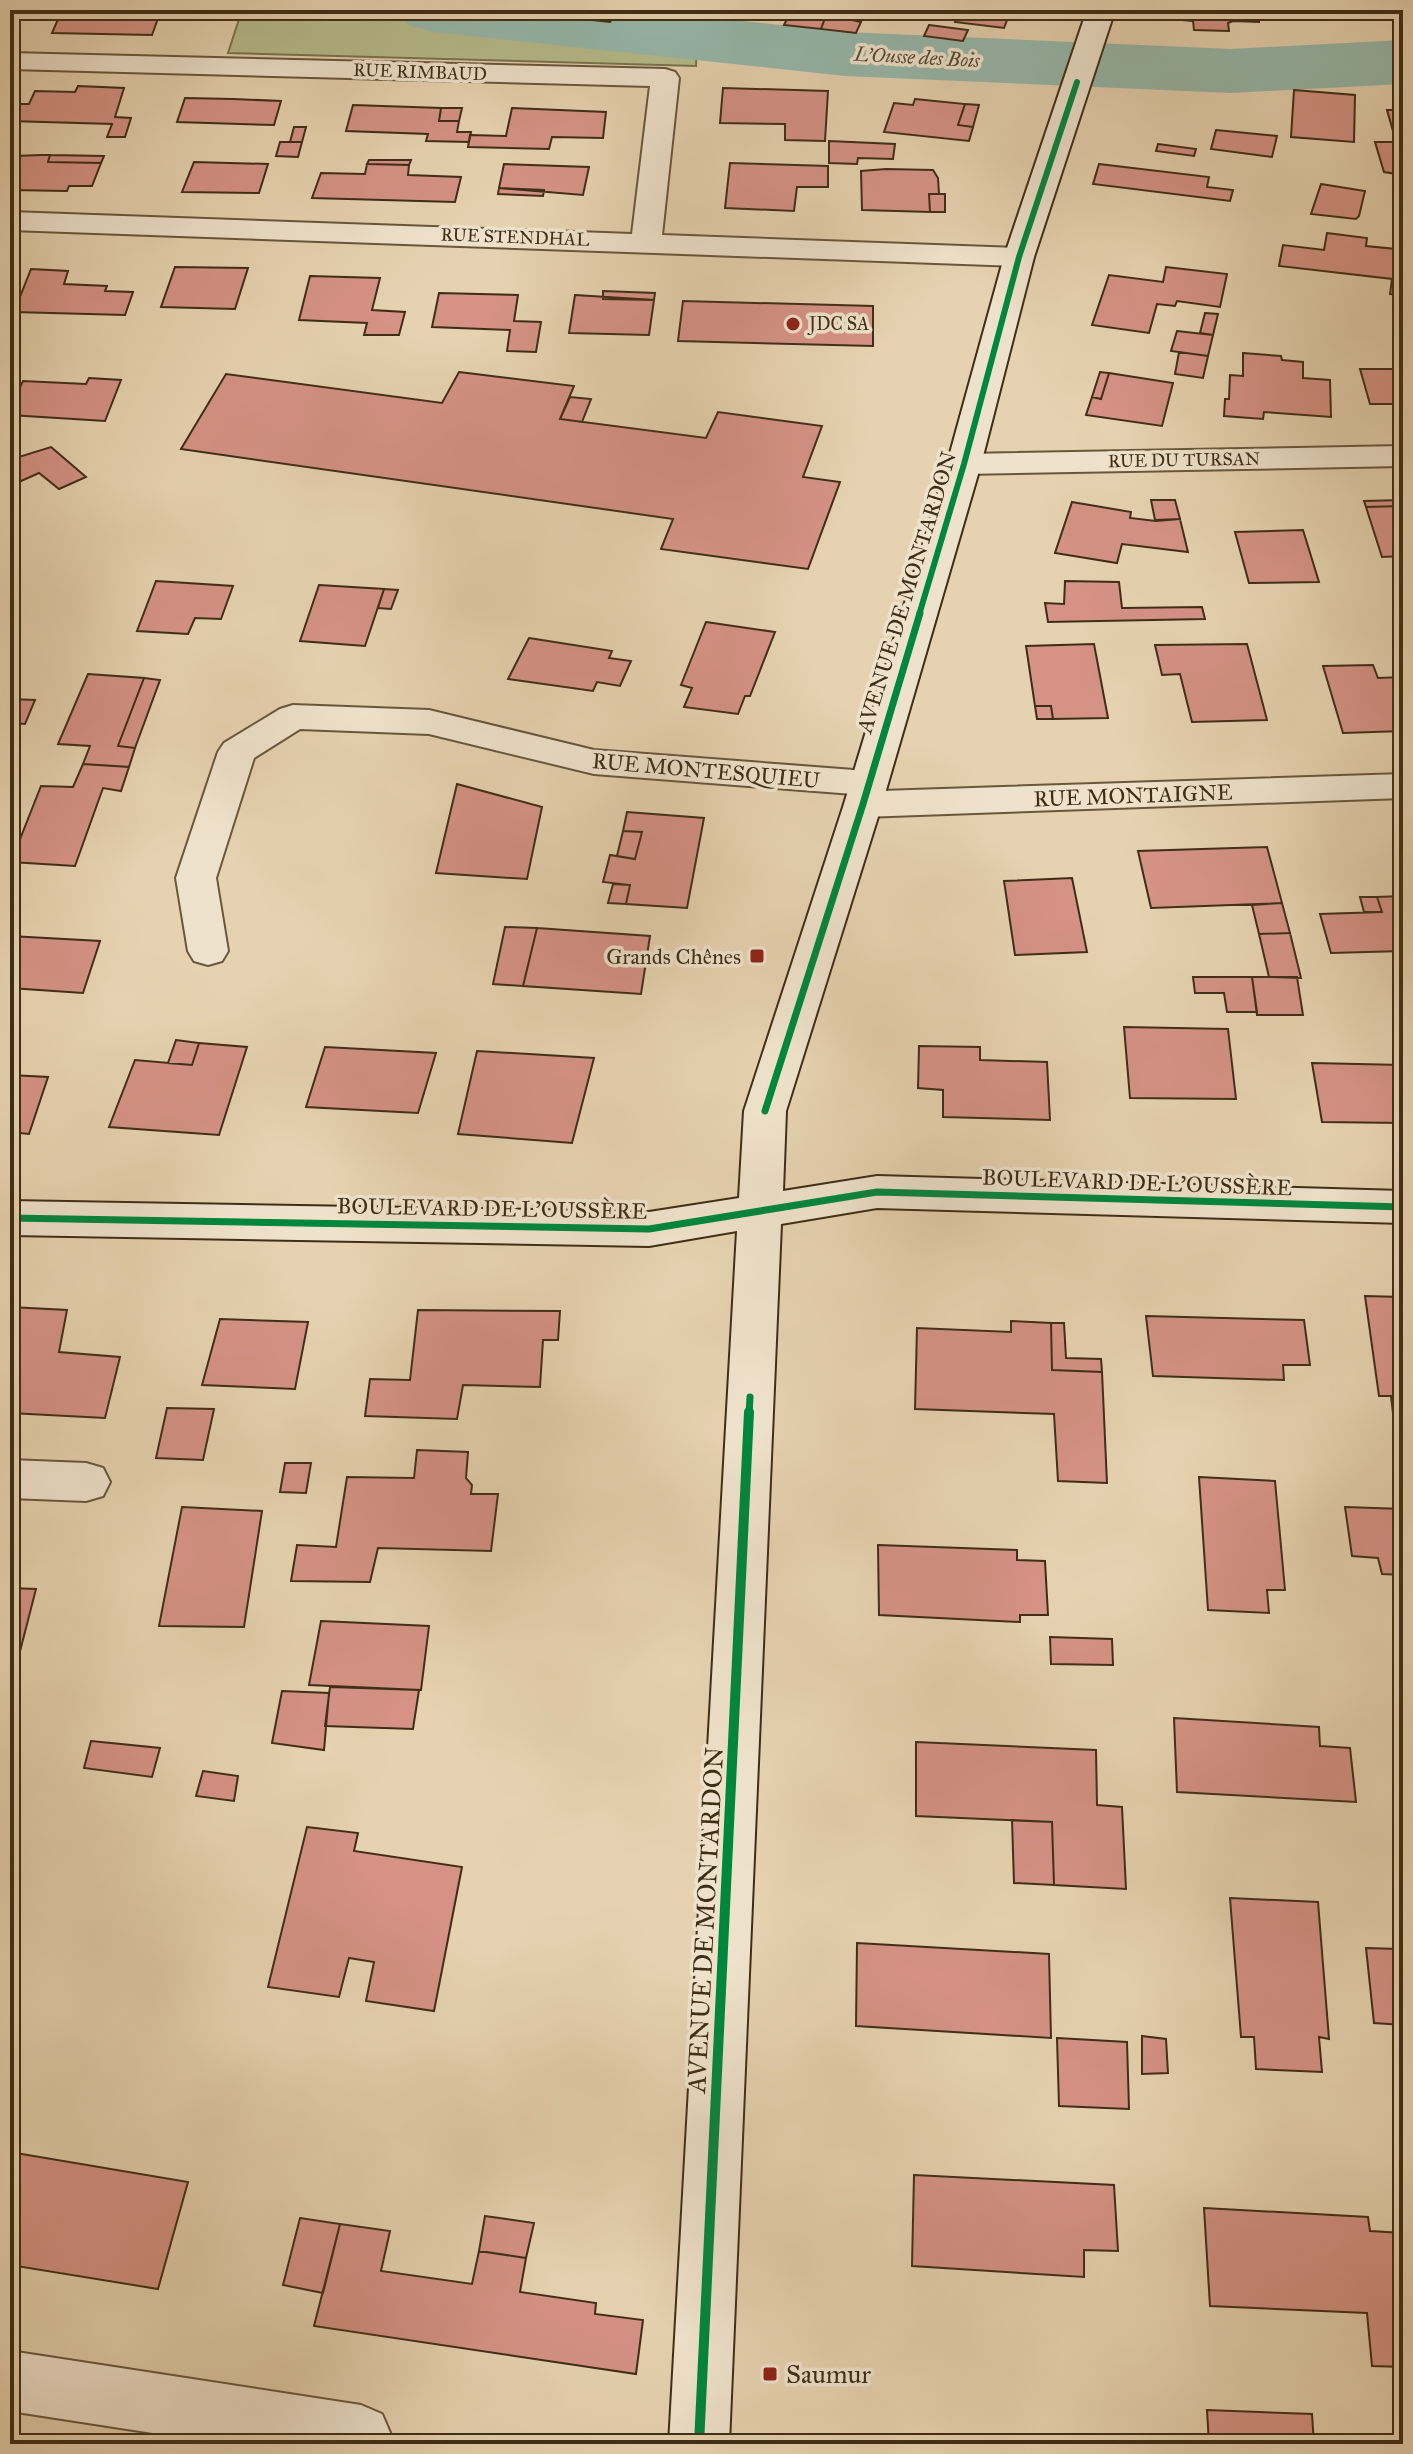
<svg xmlns="http://www.w3.org/2000/svg" width="1413" height="2454" viewBox="0 0 1413 2454" font-family="'IM FELL Great Primer',serif">
  <style>
    .green { fill: #b6bb8b; stroke: #7a7450; stroke-width: 2 }
    .lines { fill: none; stroke-linecap: round; stroke-linejoin: round }
    .river { fill: #96b8ab; fill-rule: evenodd }
    .building { fill: #d59285; stroke: #3f2e16; stroke-width: 2 }
    .street-casing { stroke: #69573c; stroke-width: 4 }
    .secondary-casing { stroke: #3f2e16; stroke-width: 4 }
    .street { fill: #efe2cc; fill-rule: evenodd }
    .secondary { fill: #efe2cc; fill-rule: evenodd }
    .cycleway-far2-casing { stroke: #efe2cc; stroke-width: 10 }
    .cycleway-far1-casing { stroke: #efe2cc; stroke-width: 12 }
    .cycleway-casing { stroke: #efe2cc; stroke-width: 15 }
    .cycleway-far2 { stroke: #00873e; stroke-width: 6 }
    .cycleway-far1 { stroke: #00873e; stroke-width: 7 }
    .cycleway { stroke: #00873e; stroke-width: 10 }
    .poi-dot { fill: #8f2418; stroke: #efe2cc; stroke-width: 3 }
    .labels { text-anchor: middle; stroke-width: 7; stroke-linejoin: round; paint-order: stroke }
    .far-street-label { font-size: 18px; fill: #3f2e16; stroke: #efe2cc }
    .far-poi-label { font-size: 18px; fill: #3f2e16; stroke: #efe2cc; text-anchor: start }
    .far-water-label { font-size: 20px; font-style: italic; fill: #504a34; stroke: #efe2cc }
    .street-label { font-size: 22px; fill: #3f2e16; stroke: #efe2cc }
    .poi-label { font-size: 22px; fill: #3f2e16; stroke: #efe2cc; text-anchor: end }
    .near-street-label { font-size: 26px; fill: #3f2e16; stroke: #efe2cc }
    .near-poi-label { font-size: 26px; fill: #3f2e16; stroke: #efe2cc; text-anchor: start }
  </style>
  <rect width="100%" height="100%" fill="#e6d2b0"/>
  <filter id="stains"><feTurbulence type="fractalNoise" baseFrequency=".0025" numOctaves="4"/><feColorMatrix values="0 0 0 0 .2 0 0 0 0 .09 0 0 0 0 .02 0 0 0 .5 -.17"/></filter>
  <radialGradient id="worn" r=".72"><stop offset=".6" stop-color="#630" stop-opacity="0"/><stop offset="1" stop-color="#630" stop-opacity=".3"/></radialGradient>
  <path class="green" d="M242,10H335L697,45L696,66L228,53Z"/>
  <g class="lines">
    <path class="river" d="M398,10H640L845,32L1231,49L1403,40V84L1231,93L845,76L434,32L408,25Z"/>
  </g>
  <path class="building" d="M62,10H161L152,35L52,33Z
    M597,10H616L610,22L591,20Z
    M651,10H742L740,15L697,10L694,17Z
    M791,10H855L852,20L861,22L856,33L821,29L825,18L790,13Z
    M959,10H1011L1004,28L955,22Z
    M1181,10H1231L1232,14L1258,15L1259,22L1233,21L1228,23L1229,31L1194,30L1193,21L1182,20Z
    M790,13L825,18L821,29L784,25Z
    M929,25L968,30L963,41L924,36Z
    M78,86L124,88L115,117L131,118L125,137H107L112,124L10,121L11,104H29L35,91L75,92Z
    M723,88L828,91L825,141L785,140V124L720,123Z
    M1294,90L1355,95L1354,142L1291,137Z
    M185,98L233,99L281,101L274,125L177,122Z
    M915,99L965,104L958,125L973,127L969,141L884,132L894,103L913,105Z
    M965,104L979,105L973,127L958,125Z
    M353,105L441,108L439,121H459L457,132H471L469,142L426,141L428,134L346,131Z
    M441,108H462L459,121H439Z
    M512,108L606,112L603,138L552,137L549,149L468,147L470,135L506,136Z
    M1387,110H1403V138H1395Z
    M294,127H306L302,142H290Z
    M1216,130L1277,136L1272,157L1211,149Z
    M829,141L895,144L893,159L858,158L857,164L829,163Z
    M280,142H302L298,157L276,156Z
    M1375,142H1395L1403,175L1384,172Z
    M1158,144L1196,149L1194,156L1156,151Z
    M41,155H50L48,162L101,163L92,186H69L67,191L10,190V170L15,156Z
    M50,155L104,156L101,163L48,162Z
    M369,160H411L409,165L367,164Z
    M194,162L268,164L259,193L182,192Z
    M730,163L828,166V187H797L794,211L725,208Z
    M367,164L409,165L408,175L461,177L455,202L312,198L321,173L365,174Z
    M504,164L589,167L583,195L499,188Z
    M1099,164L1209,177L1207,187L1233,190L1230,201L1093,184Z
    M886,169L933,170L938,178L939,194H929L930,212L862,210L861,171Z
    M1321,184L1365,191L1359,216L1356,219L1311,214Z
    M499,188L544,190L543,196L498,194Z
    M929,194H945V212H930Z
    M1327,233L1367,238L1366,246L1396,249L1394,274L1403,275V295L1390,294L1392,279L1279,266L1283,245L1324,250Z
    M175,267L248,268L235,309L161,307Z
    M1166,267L1227,274L1220,307L1177,301L1175,306L1157,304L1149,333L1092,325L1109,275L1163,282Z
    M31,269L68,271L64,284L107,286L105,291L133,292L125,315L14,312Z
    M310,276L380,278L372,310L405,312L399,335H364L367,323L299,320Z
    M603,291L655,293L654,300L603,299Z
    M439,293L518,295L514,321L541,322L536,352L507,351L510,330L432,327Z
    M575,295L654,300L649,335L569,333Z
    M683,301L873,306V346L678,341Z
    M1205,313L1218,314L1213,335L1200,333Z
    M1177,331L1213,335L1208,356L1171,351Z
    M1179,352L1208,356L1203,378L1175,374Z
    M1243,353L1281,356L1282,360L1303,362V378L1330,380L1331,417L1264,412L1263,419L1224,416L1225,399H1229L1230,375L1243,376Z
    M1396,363H1403V404H1370L1360,369H1398Z
    M459,372L574,386L560,419L706,438L718,412L822,426L803,477L840,482L808,569L661,549L673,519L181,449L226,374L442,403Z
    M1100,372L1109,373L1101,399L1092,397Z
    M1109,373L1173,383L1162,426L1086,415L1092,397L1101,399Z
    M89,378L121,380L105,421L10,415V408L23,381L86,384Z
    M570,397L591,399L582,422L560,419Z
    M51,447L86,477L59,489L39,473L10,486V449L19,457Z
    M1151,500H1175L1180,519L1155,520Z
    M1403,500V506L1366,507L1364,501Z
    M1072,502L1131,512L1130,518L1156,521L1180,519L1188,552L1122,544L1117,563L1055,553Z
    M1403,506V556L1382,557L1366,507Z
    M1303,530L1319,582L1249,583L1235,532Z
    M156,581L233,586L221,619L195,618L188,634L137,631Z
    M1065,581L1119,582L1122,608L1202,607L1205,619L1048,622L1045,603L1064,604Z
    M319,585L384,589L365,646L300,641Z
    M384,589L398,590L391,609L378,608Z
    M706,622L775,632L750,696H745L738,714L684,707L692,688L681,685Z
    M529,638L612,651L609,658L631,661L620,686L597,682L593,691L508,679Z
    M1094,644L1108,718L1053,719L1051,706H1035L1026,646Z
    M1247,644L1267,720L1192,722L1180,674L1162,675L1155,645Z
    M1373,665L1378,678L1403,677V731L1343,733L1323,666Z
    M88,674L144,678L118,746L135,748L129,767L83,764L90,746L58,744Z
    M144,678L160,680L135,748L118,746Z
    M10,699L35,700L25,724L10,723Z
    M1035,706H1051L1053,719H1037Z
    M83,764L129,767L121,791L103,788L75,866L11,862L41,786L73,787Z
    M457,784L542,807L527,879L436,873Z
    M627,812L704,818L687,908L626,904L630,885L603,882L610,855L635,859L642,832L623,831Z
    M623,831L642,832L635,859L617,856Z
    M1267,847L1282,903L1151,908L1138,851Z
    M1072,878L1087,952L1015,955L1004,881Z
    M613,884L630,885L626,904L608,903Z
    M1403,896V951L1331,953L1320,914L1382,912L1377,897Z
    M1360,897H1377L1382,912H1364Z
    M1282,903L1290,933L1259,934L1252,905Z
    M505,927L537,928L523,986L493,984Z
    M537,928L650,936L641,994L523,986Z
    M1290,933L1301,978L1269,977L1259,934Z
    M10,936L100,941L83,993L10,988Z
    M1193,977H1252L1257,1012H1227L1224,993H1195Z
    M1252,977H1297L1303,1015H1257Z
    M1124,1027L1228,1029L1236,1099L1130,1098Z
    M176,1040L199,1043L192,1065L168,1063Z
    M199,1043L247,1047L219,1135L109,1127L135,1060L192,1065Z
    M919,1046L980,1047V1060L1047,1062L1050,1120L943,1117V1090L918,1088Z
    M325,1047L436,1053L418,1113L306,1107Z
    M477,1051L594,1058L572,1143L458,1134Z
    M1312,1063L1403,1065V1123L1322,1122Z
    M10,1075L48,1077L29,1134L10,1132Z
    M1365,1296L1403,1297V1422H1394L1391,1396H1379Z
    M10,1307L67,1310L59,1352L120,1357L105,1418L10,1413Z
    M418,1310L560,1311L558,1340H543L540,1387L463,1385L457,1419L365,1416L370,1379L410,1380Z
    M1146,1316L1304,1320L1310,1365H1283L1284,1380L1153,1376Z
    M220,1319L308,1322L295,1389L202,1385Z
    M1011,1321L1051,1323L1052,1370L1102,1372L1107,1483L1058,1481L1054,1414L915,1409L917,1328L1011,1332Z
    M1051,1323H1064L1066,1358L1101,1359L1102,1372L1052,1370Z
    M167,1408L214,1409L203,1460L156,1458Z
    M417,1450L468,1452L466,1478L472,1485L471,1494H498L491,1551L378,1548L370,1582L291,1581L297,1545L336,1547L347,1477L414,1478Z
    M285,1463H311L306,1493L280,1492Z
    M1199,1477L1275,1481L1285,1590H1267L1269,1613L1208,1610Z
    M182,1507L262,1511L244,1627L159,1626Z
    M1345,1507L1403,1509V1575L1382,1574L1378,1558L1352,1556Z
    M878,1545L1017,1550V1560L1045,1561L1048,1615H1020V1622L879,1615Z
    M10,1588L36,1589L17,1663H10Z
    M321,1621L429,1626L421,1690L309,1685Z
    M1050,1637L1112,1639L1113,1665L1051,1664Z
    M330,1687L419,1690L413,1729L325,1726Z
    M282,1691L329,1693L324,1750L272,1743Z
    M1174,1718L1319,1727L1320,1746L1350,1748L1356,1802L1177,1792Z
    M91,1741L160,1748L152,1777L84,1768Z
    M916,1742L1096,1750L1097,1805L1122,1807L1126,1889L1054,1885L1052,1822L916,1816Z
    M203,1771L238,1776L234,1801L196,1796Z
    M1012,1820L1052,1822L1054,1885L1014,1883Z
    M307,1827L358,1833L354,1851L462,1867L434,2011L366,2001L374,1962L349,1958L339,1997L268,1987Z
    M1230,1898L1318,1902L1329,2039L1319,2037L1322,2072L1256,2069L1254,2037H1241Z
    M857,1943L1049,1954L1051,2038L856,2026Z
    M1366,1948L1398,1949L1403,2025L1374,2023Z
    M1142,2036L1166,2039L1168,2073L1142,2074Z
    M1057,2038L1127,2042L1129,2109L1059,2106Z
    M10,2152L188,2182L158,2289L10,2265Z
    M914,2175L1114,2185L1118,2251L1084,2250V2277L912,2266Z
    M1204,2208L1368,2217L1370,2231L1403,2233V2367L1372,2366L1367,2313L1210,2306Z
    M485,2216L534,2223L526,2258L479,2251Z
    M300,2218L340,2224L323,2293L283,2285Z
    M340,2224L390,2231L381,2271L472,2284L479,2251L526,2258L520,2292L596,2303L595,2314L643,2320L636,2374L314,2326Z
    M1207,2410L1312,2414L1314,2444H1209Z"/>
  <g class="lines">
    <g class="street-casing">
      <path id="street" d="M10,53L665,69L675,72L679,78L662,235L1019,248L1030,250L1034,257L1030,264L1019,266L10,230V212L632,234L650,86L10,69Z
        M1403,446V466L964,474L952,471L947,464L952,457L964,454Z
        M293,705L429,710L594,750L867,771L880,774L886,783L881,791L1403,774V798L863,817L849,813L844,804L853,794L594,774L429,734L300,729L254,758L216,878L228,951L222,961L208,965L194,961L188,951L176,878L218,752L224,743L280,709Z
        M10,1460L86,1463L103,1468L110,1482L103,1496L86,1501L10,1498Z
        M10,2351L361,2405L382,2414L391,2435L389,2444H224L10,2411Z"/>
    </g>
    <g class="secondary-casing">
      <path id="secondary" d="M1087,10H1115L1034,257L981,464L882,804L786,1111L783,1191L877,1176L1403,1191V1223L877,1208L781,1224L729,2444H669L737,1231L649,1246L10,1235V1201L649,1212L739,1198L744,1111L844,804L947,464L1004,257Z"/>
    </g>
    <use href="#street" class="street"/>
    <use href="#secondary" class="secondary"/>
    <g class="cycleway-far2-casing">
      <path id="cycleway-far2" d="M919,615L964,464L1019,257L1077,82"/>
    </g>
    <g class="cycleway-far1-casing">
      <path id="cycleway-far1" d="M765,1111L863,804L920,613
        M10,1218L649,1229L877,1192L1403,1207
        M749,1414L750,1397"/>
    </g>
    <g class="cycleway-casing">
      <path id="cycleway" d="M699,2444L749,1412"/>
    </g>
    <use href="#cycleway-far2" class="cycleway-far2"/>
    <use href="#cycleway-far1" class="cycleway-far1"/>
    <use href="#cycleway" class="cycleway"/>
  </g>
  <g class="poi-dot">
    <circle cx="793" cy="324" r="8"/>
    <rect x="749" y="948" width="16" height="16" rx="4"/>
    <rect x="762" y="2366" width="16" height="16" rx="4"/>
  </g>
  <g class="labels">
    <g class="far-street-label">
      <text transform="translate(420 72) rotate(2)" y="6">RUE RIMBAUD</text>
      <text transform="translate(515 237) rotate(2)" y="6">RUE STENDHAL</text>
      <text transform="translate(1184 460) rotate(-1)" y="6">RUE DU TURSAN</text>
    </g>
    <g class="far-poi-label">
      <text x="809" y="330">JDC SA</text>
    </g>
    <g class="far-water-label">
      <text transform="translate(917 57) rotate(3)" y="7">L'Ousse des Bois</text>
    </g>
    <g class="street-label">
      <text transform="translate(906 592) rotate(-73)" y="8">AVENUE DE MONTARDON</text>
      <text transform="translate(706 770) rotate(5)" y="8">RUE MONTESQUIEU</text>
      <text transform="translate(1133 795) rotate(-2)" y="8">RUE MONTAIGNE</text>
      <text transform="translate(1137 1182) rotate(2)" y="8">BOULEVARD DE L'OUSSÈRE</text>
      <text transform="translate(492 1208) rotate(1)" y="8">BOULEVARD DE L'OUSSÈRE</text>
    </g>
    <g class="poi-label">
      <text x="741" y="964">Grands Chênes</text>
    </g>
    <g class="near-street-label">
      <text transform="translate(705 1920) rotate(-87)" y="9">AVENUE DE MONTARDON</text>
    </g>
    <g class="near-poi-label">
      <text x="786" y="2383">Saumur</text>
    </g>
  </g>
  <rect width="1413" height="2454" fill="none" stroke="#e6d2b0" stroke-width="40"/>
  <rect x="12" y="12" width="1389" height="2430" fill="none" stroke="#3f2e16" stroke-width="4"/>
  <rect x="20" y="20" width="1373" height="2414" fill="none" stroke="#3f2e16" stroke-width="2"/>
  <rect width="100%" height="100%" filter="url(#stains)"/>
  <rect width="100%" height="100%" fill="url(#worn)"/>
</svg>
